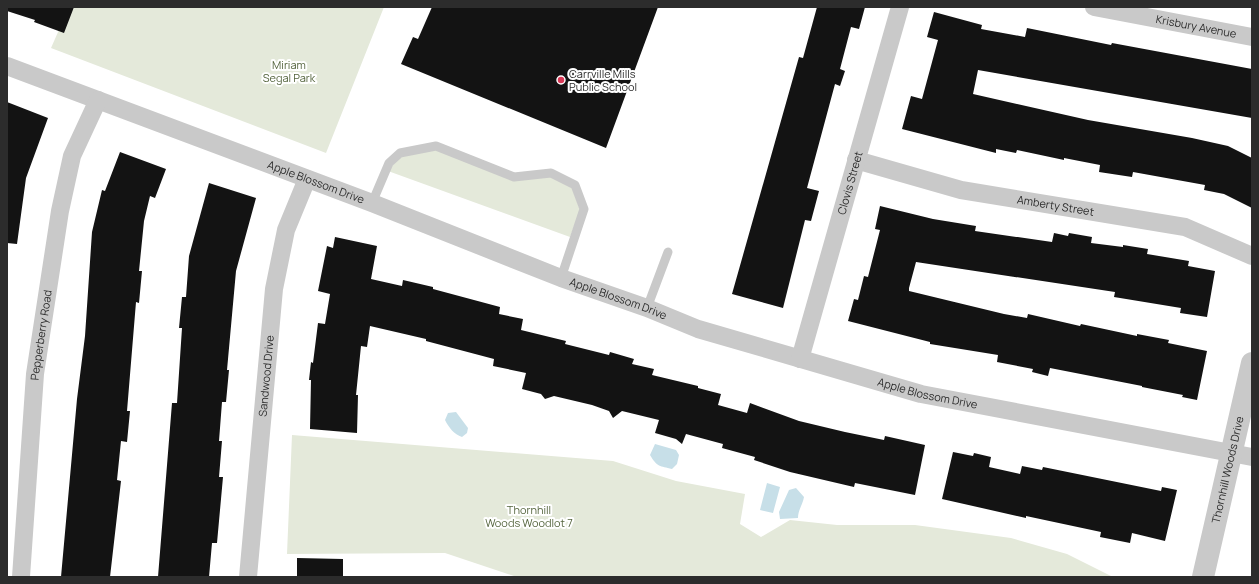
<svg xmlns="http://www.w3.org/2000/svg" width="1259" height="584" viewBox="0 0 1259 584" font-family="Manrope,sans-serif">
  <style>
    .green { fill: #e4e9da }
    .water { fill: #c7dfe8 }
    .building { fill: #131313 }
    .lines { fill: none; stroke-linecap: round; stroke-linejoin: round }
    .service { stroke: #c9c9c9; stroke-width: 9 }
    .minor { stroke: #c9c9c9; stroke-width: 18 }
    .tertiary { stroke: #c9c9c9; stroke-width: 22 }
    .poi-dot { fill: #d93856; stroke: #fff; stroke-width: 1.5 }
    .labels { text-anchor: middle; stroke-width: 4; stroke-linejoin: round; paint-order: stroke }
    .street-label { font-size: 11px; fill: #2c2c2c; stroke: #fff }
    .park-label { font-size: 11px; fill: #54643d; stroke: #fff }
    .poi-label { font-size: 11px; fill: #2c2c2c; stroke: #fff; text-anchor: start }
  </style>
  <rect width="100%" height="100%" fill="#fff"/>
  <path class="green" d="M69,7H384L326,153L51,48Z
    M437,149L515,179L551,176L572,188L580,210L570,237L388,171L401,155Z
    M292,435L613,461L676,481L745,494L740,524L761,537L790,520L837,525H915L1011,538L1067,554L1113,577H517L445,553L287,554Z"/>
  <path class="water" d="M456,412L468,428L467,433L462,437C454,434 449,428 445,420L448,413Z
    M655,444L676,450L679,455L677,464L672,469C660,466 657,467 650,455Z
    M767,483L780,487L773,513L760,510Z
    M796,488L804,497C803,504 798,510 798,518L780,519L779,512L789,490Z"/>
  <path class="building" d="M7,7H74L64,33L34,22L35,20L7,11Z
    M432,7H658L606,148L401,64L413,37L418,39Z
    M817,7H865L859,29L851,27L840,69L845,71L840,86L835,84L807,188L819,191L811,221L805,220L783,308L732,294L799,57L803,58Z
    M934,12L982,25L981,29L1025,37L1027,28L1111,45L1112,43L1252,69V118L978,70L973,94L1088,120L1192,138L1228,146L1252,158V208L1224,194L1204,190L1205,185L1133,172L1132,177L1099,172L1100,165L1064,158V160L1017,150L1016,153L996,149V153L902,129L911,96L922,99L938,40L927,37Z
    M7,102L48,118L26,178L17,244L7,243Z
    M120,152L166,169L155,198L150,196L144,221L139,271H142L139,303L136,302L127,411H130L127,442L121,441L117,480L121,481L110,577H61L77,399L85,336L92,232L102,190L105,191Z
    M209,183L256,198L236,271L227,370H229L226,402H222L219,441H222L219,477H223L217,543H212L209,577H158L172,403H177L182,328H179L182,297H186L189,256Z
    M880,206L933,219L976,226L975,231L1052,242L1054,233L1068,236L1069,233L1092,237L1091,243L1123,247V245L1148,249L1147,254L1189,261L1188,266L1215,271L1207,317L1180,313L1181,308L1114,297L1115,292L916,262L909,288V291L1004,314L1027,318L1028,314L1080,326L1081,324L1137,336V334L1169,340L1168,343L1207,351L1197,400L1182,397L1183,395L1142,387V386L1050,368L1048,376L1032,372L1033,369L997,362L998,355L930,344V342L848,321L854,299L858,300L864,276L868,277L880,230L875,229Z
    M335,237L377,246L371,279L402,286L403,280L433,287V289L500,307L499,314L523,319L521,330L566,341L565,344L609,355L610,352L634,359L632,364L654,369L652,375L698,386V388L721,394L718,405L747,413L750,403L799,421L845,432L884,440L885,436L925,445L915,495L855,483L854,487L790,472L754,460L755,457L722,448L723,444L686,434L682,444L676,439L655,433L659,420L622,411L613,418L609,411L592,405L554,396L545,399L541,394L522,389L526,373L493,366L494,359L426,341V339L370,326L367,347L361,346L356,395H358L357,433L310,429L311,380H309L311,362L313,363L318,323L325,324L330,294L318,291L327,246L333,248Z
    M953,452L973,456L974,453L991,457L989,467L1020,474L1022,466L1042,470L1043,467L1161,491L1162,487L1177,490L1165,541L1132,533L1130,543L1100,537L1101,532L1026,516V518L942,499Z
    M297,558L343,559V577H297Z"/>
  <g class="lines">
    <path class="service" d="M372,203L389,163L400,153L436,146L514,177L551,173L575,185L584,209L561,278
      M647,308L668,252"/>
    <g class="minor">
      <path id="s1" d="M1094,7L1252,37"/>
      <path id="s2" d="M7,66L372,203L561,278L647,308L698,329L921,394L1252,457"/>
      <path id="s3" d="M856,160L961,190L1185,227L1252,256"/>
      <path id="s4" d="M800,359L900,7"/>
      <path id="s5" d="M21,577L35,374L60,211L72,156L98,100"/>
      <path id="s6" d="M248,577L274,289L286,230L307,179"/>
    </g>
    <path class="tertiary" id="s7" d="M1203,577L1252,363"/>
  </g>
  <circle class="poi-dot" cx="561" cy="80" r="4"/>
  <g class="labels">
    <g class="street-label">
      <text dy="4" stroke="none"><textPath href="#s1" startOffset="104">Krisbury Avenue</textPath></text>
      <text dy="4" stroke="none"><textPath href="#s2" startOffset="330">Apple Blossom Drive</textPath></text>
      <text dy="4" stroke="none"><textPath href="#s4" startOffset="183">Clovis Street</textPath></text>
      <text dy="4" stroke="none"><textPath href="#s3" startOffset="205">Amberty Street</textPath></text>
      <text dy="4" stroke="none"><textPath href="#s2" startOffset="654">Apple Blossom Drive</textPath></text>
      <text dy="4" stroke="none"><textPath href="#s5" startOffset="243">Pepperberry Road</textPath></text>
      <text dy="4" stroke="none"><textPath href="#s6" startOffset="202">Sandwood Drive</textPath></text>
      <text dy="4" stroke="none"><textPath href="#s2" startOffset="978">Apple Blossom Drive</textPath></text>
      <text dy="4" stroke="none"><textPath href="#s7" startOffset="110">Thornhill Woods Drive</textPath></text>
    </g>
    <g class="park-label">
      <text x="289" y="69">Miriam<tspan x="289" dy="13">Segal Park</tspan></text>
      <text x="529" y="514">Thornhill<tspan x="529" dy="13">Woods Woodlot 7</tspan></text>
    </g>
    <g class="poi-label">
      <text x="569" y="78">Carrville Mills<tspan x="569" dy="13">Public School</tspan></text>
    </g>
  </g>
  <rect width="1259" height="584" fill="none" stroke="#2c2c2c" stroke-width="16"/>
</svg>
